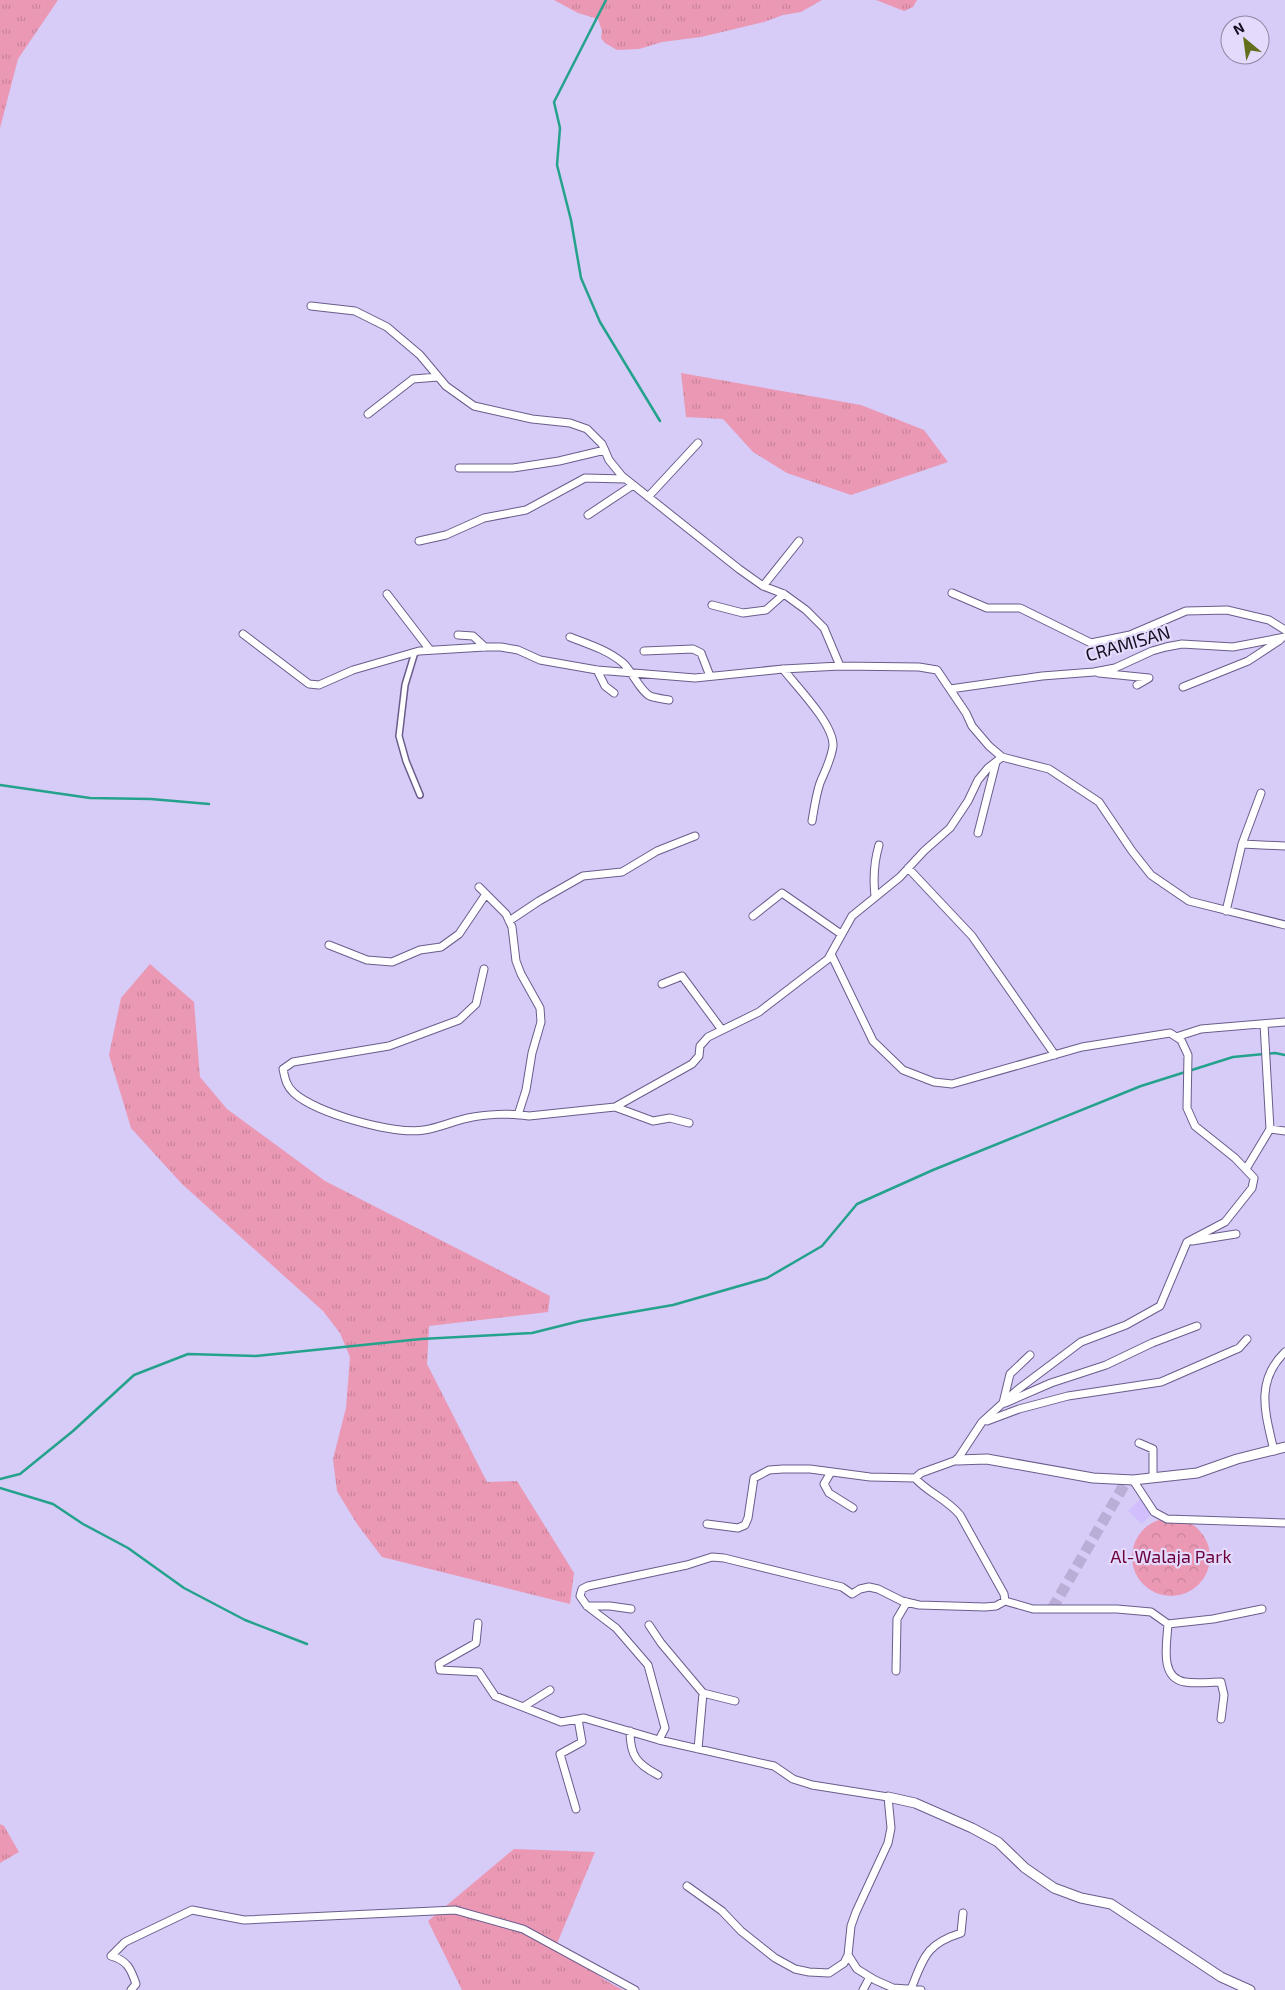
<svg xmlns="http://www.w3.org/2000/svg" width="1285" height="1990" viewBox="0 0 1285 1990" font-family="'Exo 2',sans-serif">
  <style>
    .built { fill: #d1bffd }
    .grass { fill: url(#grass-tufts) }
    .park { fill: url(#park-crowns) }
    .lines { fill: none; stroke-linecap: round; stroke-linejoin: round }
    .stream { stroke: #24a28c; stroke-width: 2.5 }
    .trunk-tunnel { stroke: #baaed7; stroke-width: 11; stroke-dasharray: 11 5.5; stroke-linecap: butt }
    .pedestrian-casing { stroke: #6b5c8c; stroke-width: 8 }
    .minor-casing { stroke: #6b5c8c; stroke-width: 9 }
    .tertiary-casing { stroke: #6b5c8c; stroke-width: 11 }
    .pedestrian { stroke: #fff; stroke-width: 5 }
    .minor { stroke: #fff; stroke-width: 7 }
    .tertiary { stroke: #fff; stroke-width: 9 }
    .labels { text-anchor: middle; stroke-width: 4.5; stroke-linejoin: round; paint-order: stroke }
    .street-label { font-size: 18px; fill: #130c1f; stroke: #e3dafc }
    .park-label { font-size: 18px; fill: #6c023a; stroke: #e3dafc }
  </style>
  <defs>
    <pattern id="grass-tufts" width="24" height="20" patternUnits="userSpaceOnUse" patternTransform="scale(1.25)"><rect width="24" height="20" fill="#ea98b4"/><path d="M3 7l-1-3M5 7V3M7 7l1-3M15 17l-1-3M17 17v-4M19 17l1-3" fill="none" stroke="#c8829a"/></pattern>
    <pattern id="park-crowns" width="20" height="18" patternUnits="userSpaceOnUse" patternTransform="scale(1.25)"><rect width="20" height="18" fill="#ea98b4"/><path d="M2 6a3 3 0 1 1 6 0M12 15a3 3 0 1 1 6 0" fill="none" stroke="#c8829a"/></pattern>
  </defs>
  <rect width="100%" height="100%" fill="#d7cbf7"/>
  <path class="built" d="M1140,1499L1154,1512L1142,1524L1128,1511Z"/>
  <path class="grass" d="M0,0H58L18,59L0,128Z
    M554,0H822L801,12L783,15L764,22L701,37L662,42L639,49L617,50L605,43L601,38L602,31L598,19L578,13Z
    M876,0H917L913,7L904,11Z
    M681,373L861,405L924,430L948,462L851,495L787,473L753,452L723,419L686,417Z
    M150,964L194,1002L200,1077L227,1109L325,1181L550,1296L548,1312L429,1326L427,1364L487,1482L517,1481L574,1573L570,1604L382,1557L357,1524L337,1491L333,1459L346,1408L350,1357L340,1333L323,1311L182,1184L131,1128L109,1055L121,998Z
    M0,1824L4,1826L19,1852L0,1863Z
    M514,1849L595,1852L556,1946L605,1980L623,1990H462L428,1921Z"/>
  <path class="park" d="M1132 1557a39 39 0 1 1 78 0a39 39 0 1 1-78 0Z"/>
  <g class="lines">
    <path class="stream" d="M606,0L554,102L560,128L557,165L571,220L581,278L600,322L660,421
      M0,785L90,798L151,799L209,804
      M0,1479L20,1474L73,1431L134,1375L188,1354L256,1356L421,1339L532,1333L580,1321L673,1305L767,1278L822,1246L857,1204L933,1170L1141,1086L1233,1057L1275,1053L1285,1055
      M0,1488L53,1504L83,1524L128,1548L184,1588L245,1620L307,1644"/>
    <path class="trunk-tunnel" d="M1052,1609L1127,1480"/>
    <g class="pedestrian-casing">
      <path id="pedestrian" d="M415,652L405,685L399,736L406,761L420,795"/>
    </g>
    <g class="minor-casing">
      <path id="minor" d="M311,306L355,311L387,327L420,355L446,386L474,406L532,419L570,423L587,429L602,444L609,460L622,476L739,569L763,586L784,594L806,610L824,628L840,666L919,667L937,670L966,713L972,726L989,746L1002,757L1049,769L1099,802L1132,851L1151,875L1189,901L1285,925
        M368,414L413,379L438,377
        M459,468H513L559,461L605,450
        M648,497L698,443
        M588,515L633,485
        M419,541L446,535L484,518L526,510L585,478L625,479
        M763,586L799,541
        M952,593L987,608H1020L1091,643L1130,635L1186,611L1227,610L1269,620L1285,630
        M387,594L430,650
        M712,605L743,613L766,610L784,594
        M243,634L309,684L319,685L353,670L419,651L485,647H501L518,650L540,660L597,670L695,678L783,669L840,666
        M458,635L473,636L485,647
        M570,637C588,644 608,650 623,663C632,671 640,691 650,696C655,698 663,699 669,700
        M644,651L693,649L701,653L710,676
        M783,669C796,686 834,724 833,746C831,760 825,771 820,783C816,795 814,809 812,821
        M597,670L605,686L614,693
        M1099,673L1149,678L1137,685
        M1183,687L1248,661L1280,640
        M950,689L1042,676L1094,672L1115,668L1152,651L1166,647L1182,644L1233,647L1285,637
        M978,833L996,762
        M1242,844L1285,846
        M908,868L972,936L1055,1055
        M479,887L506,914L512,927L516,961L521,974L540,1008L541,1022L532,1053L526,1090L518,1115
        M875,896C873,878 874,862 879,845
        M1226,911L1242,844L1261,793
        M753,916L782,893L841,934
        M509,921L539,901L583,876L622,872L657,851L695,836
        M329,945L367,960L392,962L420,950L441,947L459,934L486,894
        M484,969L476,1004L459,1020L389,1046L293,1062L283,1069C285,1078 286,1086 294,1093C316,1113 394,1135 424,1130C439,1128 453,1121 468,1118C486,1114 510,1113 529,1116L615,1107L692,1064L699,1056L700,1046L708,1037L759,1012L828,959L852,916L900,877L924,851L950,828L968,801L978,780L988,768L1002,757
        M662,984L682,976L722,1030
        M1176,1037L1201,1029L1285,1022
        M615,1107L653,1121L670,1118L689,1123
        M1270,1129L1285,1131
        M1246,1169L1270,1129L1264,1024
        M1192,1241L1236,1234
        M1003,1403L1010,1374L1030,1355
        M1005,1403L1051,1383L1106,1365L1152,1343L1197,1326
        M987,1421L1019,1409L1068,1396L1161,1382L1239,1348L1247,1339
        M1139,1443L1153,1449V1478
        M1274,1451C1266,1415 1254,1382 1285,1352
        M831,1472L824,1484L829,1493L853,1508
        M1133,1480L1154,1512L1167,1519L1285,1523
        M707,1524L738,1528L745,1525L748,1518L754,1478L769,1470L783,1469H810L870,1477L915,1478
        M1005,1601L1033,1609H1117L1151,1612L1168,1624L1213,1619L1262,1609
        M587,1606H610L631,1609
        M478,1623L476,1643L439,1664L440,1670L479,1672L495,1696L561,1722L584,1718L659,1740L774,1766L793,1779L812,1785L888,1797L891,1828L888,1843L856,1912L851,1926L848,1955L857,1969L875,1980L893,1988L921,1990
        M1168,1624C1167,1643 1159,1678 1185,1682C1197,1684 1210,1682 1221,1682L1224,1695L1221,1719
        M649,1625L661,1643L703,1693L698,1749
        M896,1671L897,1619L907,1602
        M703,1693L735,1701
        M523,1707L550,1690
        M630,1731C630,1756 637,1764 658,1775
        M659,1740L665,1728L648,1665L616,1628L587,1606L580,1596L582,1589L588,1586L687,1565L712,1557L724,1558L842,1587L852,1594L860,1589L869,1587L878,1589L902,1601L919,1605L985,1607L996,1606L1005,1601L1004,1594L960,1515C946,1498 928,1493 915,1478L921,1473L957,1460L982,1422L1016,1391L1081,1342L1126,1325L1160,1306L1187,1242L1225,1222L1252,1188L1254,1178L1235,1158L1195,1126L1187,1108L1188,1055L1181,1040L1170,1033L1082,1047L952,1084L934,1082L903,1070L873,1041L831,954
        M576,1809L560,1754L582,1742L578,1719
        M687,1886L722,1911L741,1931L775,1958L795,1969L809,1972L829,1973L844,1963L848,1955
        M911,1989C924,1957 926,1944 961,1933L963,1913
        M131,1990L136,1984C131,1969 127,1960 111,1956L125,1942L192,1910L244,1920L455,1910L523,1929L635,1990
        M863,1990L870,1977"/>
    </g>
    <g class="tertiary-casing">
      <path id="tertiary" d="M957,1460L987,1459L1093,1478L1133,1480L1197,1473L1237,1459L1285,1447
        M888,1797L915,1803L972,1828L998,1842L1025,1868L1054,1888L1081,1898L1111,1904L1221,1977L1250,1990"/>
    </g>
    <use href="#pedestrian" class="pedestrian"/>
    <use href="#minor" class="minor"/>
    <use href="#tertiary" class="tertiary"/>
  </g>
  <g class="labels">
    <g class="street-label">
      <text transform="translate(1128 644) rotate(-16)" y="6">CRAMISAN</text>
    </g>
    <g class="park-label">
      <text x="1171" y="1563">Al-Walaja Park</text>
    </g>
  </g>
  <g transform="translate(1245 40) rotate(331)"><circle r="24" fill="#e3dafc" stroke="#9088a4"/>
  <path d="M0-4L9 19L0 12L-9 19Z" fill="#636f1a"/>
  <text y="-8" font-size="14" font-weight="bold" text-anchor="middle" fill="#130c1f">N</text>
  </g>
</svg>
